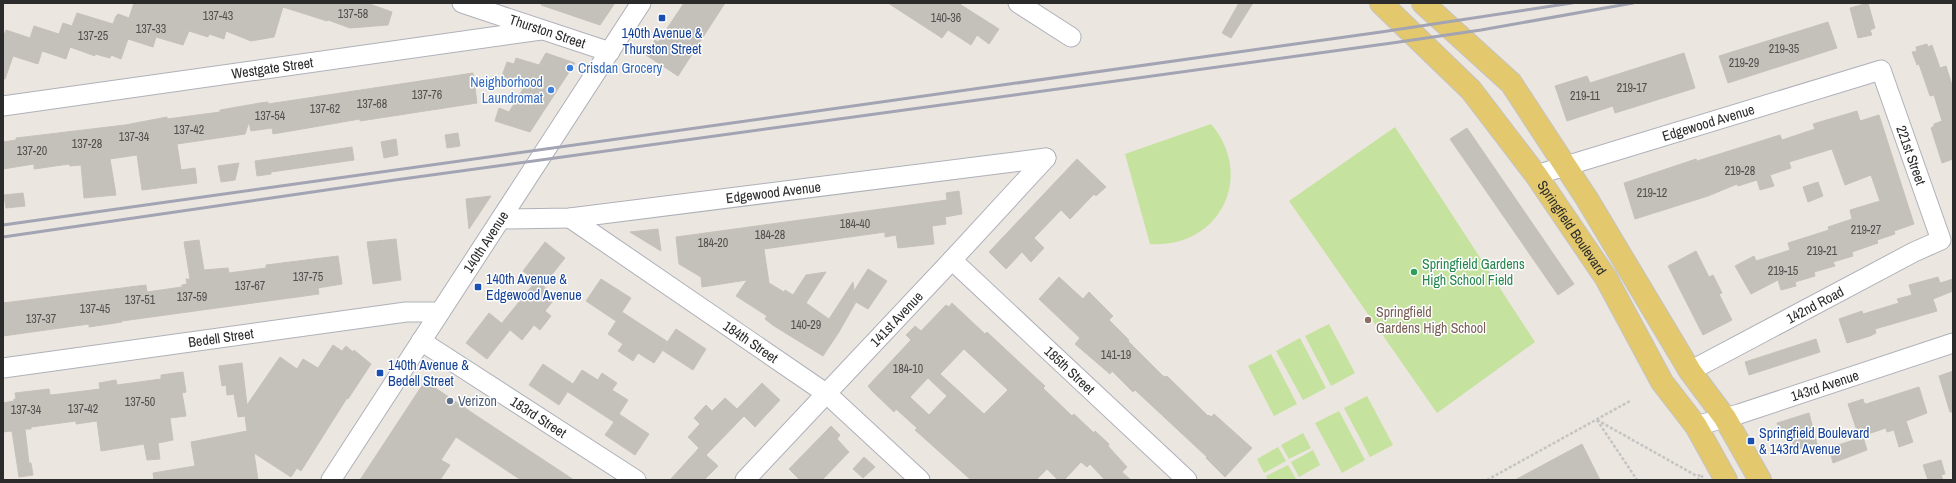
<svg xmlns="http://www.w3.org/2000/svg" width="1956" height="483" viewBox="0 0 1956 483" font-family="'Archivo Narrow',sans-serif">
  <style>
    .pitch { fill: #c5e29e }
    .building { fill: #c4c0ba; stroke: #c7c2b9; fill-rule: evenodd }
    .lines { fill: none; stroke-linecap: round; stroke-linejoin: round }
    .minor-casing { stroke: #afb1ba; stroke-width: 21 }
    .primary-casing { stroke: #c4c4c4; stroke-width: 24 }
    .path { stroke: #c4c4c4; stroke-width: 2.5; stroke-dasharray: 3 2; stroke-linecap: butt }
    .minor { stroke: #fff; stroke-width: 19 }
    .primary { stroke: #e3c86d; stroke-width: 22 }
    .rail { stroke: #a2a4b3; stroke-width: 3 }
    .transit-dot { fill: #1a4fb4; stroke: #fff; stroke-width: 1.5 }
    .shop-dot { fill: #3f7fe0; stroke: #fff; stroke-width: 1.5 }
    .leisure-dot { fill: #2e9e5b; stroke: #fff; stroke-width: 1.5 }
    .education-dot { fill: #8d6e63; stroke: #fff; stroke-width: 1.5 }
    .service-dot { fill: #5c6f8a; stroke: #fff; stroke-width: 1.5 }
    .labels { text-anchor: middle; stroke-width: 3; stroke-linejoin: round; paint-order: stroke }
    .number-label { font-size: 12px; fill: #51504f }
    .street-label { font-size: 14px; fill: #2b2b2b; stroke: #fff }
    .transit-label { font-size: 14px; fill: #164399; stroke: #fff; text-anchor: start }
    .shop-label { font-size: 14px; fill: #366cbe; stroke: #fff; text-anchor: start }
    .leisure-label { font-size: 14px; fill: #27864d; stroke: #fff; text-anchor: start }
    .education-label { font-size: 14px; fill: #785e54; stroke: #fff; text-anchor: start }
    .service-label { font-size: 14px; fill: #4e5e75; stroke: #fff; text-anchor: start }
  </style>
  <rect width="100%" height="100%" fill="#ebe6df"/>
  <path class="pitch" d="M1211,124C1256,177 1219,249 1150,244L1125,154Z
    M1395,127L1535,342L1437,413L1289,201Z
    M1329,324L1355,373L1331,386L1305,336Z
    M1300,338L1326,388L1303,400L1276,351Z
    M1271,354L1297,404L1274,416L1248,366Z
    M1367,396L1393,445L1370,457L1344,408Z
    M1339,411L1365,460L1342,473L1315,423Z
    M1303,433L1311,448L1289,459L1281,445Z
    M1278,447L1286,461L1264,473L1257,459Z
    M1313,450L1320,465L1299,477L1291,462Z
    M1288,465L1296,479L1268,480L1266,476Z"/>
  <path class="building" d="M134,3H367L392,12L388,25L350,28L328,20L327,21L283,7L274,37L251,41L226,31L224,39L209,34L208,37L189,31L183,45L156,37L153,47L128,39L121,59L111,55L110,58L95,54V56L70,47L66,59L42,51L38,64L13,56L5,79H3V38L6,30L30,38L34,26L59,34L63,23L72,26L77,13L113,24L116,16L118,14L129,18Z
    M542,3H615L600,25L541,5Z
    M684,3H725L678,76L646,55L655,40L658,42Z
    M888,3H958L999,29L989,44L977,35L971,45L948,30L942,38Z
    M1239,3H1253L1231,38L1222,33Z
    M1868,3L1875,28L1870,30L1872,35L1858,38L1850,8Z
    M1828,22L1837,48L1728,83L1719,56Z
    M1927,44L1928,47L1932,45L1940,68L1946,66L1953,88V159L1942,163L1931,128L1934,126V124L1942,121L1934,95L1930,96L1919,64L1917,65L1912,52L1917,51L1916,47Z
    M546,53L575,63L530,132L495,121L499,108L509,112L523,89L500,81L507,62L514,64L516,58L539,65Z
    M1684,53L1695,88L1615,113L1613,106L1567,121L1555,86L1587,76L1590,83Z
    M473,73L477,103L360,121V119L273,134L272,128L251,131L249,122L245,134L177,144L181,170L195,168L197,183L142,190L137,155L110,159L116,195L84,198L81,165L70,166L69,164L34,169V164L3,169V142L16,140V138L125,125L167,117V119L220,112V110L260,103L268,102V104Z
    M1857,111L1860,121L1879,115L1914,224L1894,231L1895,234L1877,240L1878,243L1852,252L1853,256L1833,262L1835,266L1814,272L1815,276L1795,282L1796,286L1781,290L1778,280L1751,294L1735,266L1754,256L1756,261L1790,250L1788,243L1829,230L1828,227L1852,219L1850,210L1880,201L1871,175L1845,185L1832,149L1789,162L1791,168L1770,175L1774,186L1760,190L1757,180L1738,186L1737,184L1708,196L1635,219L1624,183L1696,159L1697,161L1780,135L1782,140L1815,129L1813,124Z
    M1467,128L1574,284L1558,295L1450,139Z
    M458,133L460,146L447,148L445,135Z
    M396,139L398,155L384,158L381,142Z
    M352,147L354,160L271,172V174L257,176L255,161Z
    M1077,159L1106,187L1096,196L1094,194L1070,219L1061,210L1034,238L1044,248L1031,262L1022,252L1006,269L989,252Z
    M239,163L235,180L221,182L218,166Z
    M1818,182L1823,196L1808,202L1803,187Z
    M959,191L962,214L945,217L946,224L932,226L934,244L898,248L896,235L885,237V232L764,249L769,283L784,292L785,290L793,295L806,275L826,272L806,303L829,319L853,282L854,291L868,269L887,281L868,309L856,302L839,332L823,356L774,326L765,319L767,316L736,296L747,280L702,287L701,277L679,264L676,237L947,200L946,193Z
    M23,193L25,206L6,208L4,195Z
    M491,196L469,229L466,199Z
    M658,229L661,251L630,232Z
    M396,239L401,280L373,284L367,242Z
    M199,240L204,270L228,268L229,273L266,268V265L338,256L342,284L318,288L319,294L122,321V322L89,327V324L3,336V303L146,285L147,292L182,287V285L187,284L186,279H190L184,242Z
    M545,242L565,258L543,286L556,297L545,311L551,316L540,330L534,325L522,340L502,323L536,281L523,271Z
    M1696,251L1709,277L1713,275L1722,293L1719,294L1732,320L1703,335L1668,266Z
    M1059,277L1083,299L1089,292L1113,316L1109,320L1129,340L1128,341L1163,376L1166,377L1167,376L1208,416L1209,415L1211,417L1214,414L1252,448L1225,477L1206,458L1207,457L1135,390L1133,392L1112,371L1110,374L1075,344L1080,338L1039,299Z
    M1938,277L1940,283L1953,279V291L1933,299L1937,311L1875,329L1876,333L1870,336L1847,343L1839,319L1862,311L1863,314L1899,303L1897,299L1912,295L1909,285Z
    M601,279L631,298L616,321L586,301Z
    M952,303L985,334L987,332L1033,375L1045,386L1043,388L1072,416L1074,414L1094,433L1095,431L1109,444L1108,446L1127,467L1122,472L1131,480H1105L1090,464L1087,467L1081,462L1064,480H1058L1047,469L1036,480H971L915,430L917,428L896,409L894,412L872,391L868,386L911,340L906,335L915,326L921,331L946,305L949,307ZM964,349L1008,390L984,414L940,374ZM928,378L947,396L929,415L910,397Z
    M622,312L668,342L654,363L638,353L633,361L618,351L623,344L608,334Z
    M489,313L510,330L487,359L466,343Z
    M676,329L706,349L693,370L662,350Z
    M1816,339L1820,352L1749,375L1745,362Z
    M333,345L342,351L346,346L353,352L354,350L371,364L348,399L347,398L301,471L297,468L291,477L254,453L258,480H154L153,473L195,466L191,442L247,431L245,416L238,417L234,394L227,395L226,385L222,386L219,366L242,363L247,405L280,357L297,369L303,359L318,368Z
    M543,364L573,384L582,370L598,380L602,373L617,383L612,390L628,400L619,414L649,434L635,455L605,435L614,422L568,392L570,388L559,405L529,385Z
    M1953,371V412H1950L1939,376Z
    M183,372L186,392L182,393L186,416L170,418L173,440L158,443L160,459L147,460L144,444L101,451L97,421L76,424V421L31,427V429H25L29,463H31L33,475L19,477L12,431L3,432V403L14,401V399H16L15,393L49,389L50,395L60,394L100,389L99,383L116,380L117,385L161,379V375Z
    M425,381L480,418L574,480H521L456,437L441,460L450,465L440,480H360Z
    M762,383L780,400L755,427L741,413L744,416L706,455L718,466L704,480H670L699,448L688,437L700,424L694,418L706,405L712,411L725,398L737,409Z
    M1919,387L1927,413L1906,421L1913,442L1899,447L1894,430L1887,432L1886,428L1859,437L1848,404L1863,399L1864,403L1866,404Z
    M1809,413L1817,444L1795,450L1791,438L1781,439L1777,423Z
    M831,426L840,435L837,439L849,452L822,480H800L789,469Z
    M1863,437L1867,450L1833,463L1829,448Z
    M1582,444L1600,480H1515Z
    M864,457L875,467L863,478L853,469Z
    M1941,460L1945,474L1941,475L1943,480H1928L1923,465Z"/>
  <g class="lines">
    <g class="minor-casing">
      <g id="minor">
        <path id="s1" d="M462,3L610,52"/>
        <path d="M1018,3L1071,37"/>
        <path id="s2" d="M3,106L541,30"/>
        <path id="s3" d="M1536,175L1881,70L1941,240L1914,252L1690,371"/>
        <path id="s4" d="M570,218L827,394L920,480"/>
        <path id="s5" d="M501,219L570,218L1046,158"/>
        <path id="s6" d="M952,260L1187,480"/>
        <path id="s7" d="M421,341L636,480"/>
        <path id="s8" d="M3,368L406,312H440"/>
        <path id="s9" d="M1696,426L1739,414L1953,343"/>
        <path id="s10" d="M331,480L641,3"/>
        <path id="s11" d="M745,480L952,260L1046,158"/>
      </g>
    </g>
    <g class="primary-casing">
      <g id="primary">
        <path id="s12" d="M1381,3L1471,90L1536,175L1606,278L1662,382L1696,426L1726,480"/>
        <path d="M1423,3L1511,83L1587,199L1690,371L1725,418L1760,480"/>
      </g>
    </g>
    <path class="path" d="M1597,420L1695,475L1703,476
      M1597,420L1637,480
      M1487,480L1630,401
      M1697,480L1703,476"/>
    <use href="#minor" class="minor"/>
    <use href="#primary" class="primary"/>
    <path class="rail" d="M3,225L1381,32L1572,3
      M3,237L395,180L1392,43L1481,30L1633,3"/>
  </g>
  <g class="transit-dot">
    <rect x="658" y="14" width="8" height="8" rx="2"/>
    <rect x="474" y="283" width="8" height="8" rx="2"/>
    <rect x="376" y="369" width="8" height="8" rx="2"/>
    <rect x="1747" y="437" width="8" height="8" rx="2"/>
  </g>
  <g class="shop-dot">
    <circle cx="570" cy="68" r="4"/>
    <circle cx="551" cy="90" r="4"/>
  </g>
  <circle class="leisure-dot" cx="1414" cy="272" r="4"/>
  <circle class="education-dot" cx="1368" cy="320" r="4"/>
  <circle class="service-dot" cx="450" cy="401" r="4"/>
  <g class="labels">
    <g class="number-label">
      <text x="353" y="18">137-58</text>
      <text x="218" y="20">137-43</text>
      <text x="946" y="22">140-36</text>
      <text x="151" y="33">137-33</text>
      <text x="93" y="40">137-25</text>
      <text x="1784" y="53">219-35</text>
      <text x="1744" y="67">219-29</text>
      <text x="1632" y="92">219-17</text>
      <text x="427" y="99">137-76</text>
      <text x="1585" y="100">219-11</text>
      <text x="372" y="108">137-68</text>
      <text x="325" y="113">137-62</text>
      <text x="270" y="120">137-54</text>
      <text x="189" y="134">137-42</text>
      <text x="134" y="141">137-34</text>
      <text x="87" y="148">137-28</text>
      <text x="32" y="155">137-20</text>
      <text x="1740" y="175">219-28</text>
      <text x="1652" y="197">219-12</text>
      <text x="855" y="228">184-40</text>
      <text x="1866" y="234">219-27</text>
      <text x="770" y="239">184-28</text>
      <text x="713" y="247">184-20</text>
      <text x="1822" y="255">219-21</text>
      <text x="1783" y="275">219-15</text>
      <text x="308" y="281">137-75</text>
      <text x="250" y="290">137-67</text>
      <text x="192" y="301">137-59</text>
      <text x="140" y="304">137-51</text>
      <text x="95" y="313">137-45</text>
      <text x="41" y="323">137-37</text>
      <text x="806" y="329">140-29</text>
      <text x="1116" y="359">141-19</text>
      <text x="908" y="373">184-10</text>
      <text x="140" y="406">137-50</text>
      <text x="83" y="413">137-42</text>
      <text x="26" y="414">137-34</text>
    </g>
    <g class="street-label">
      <text dy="5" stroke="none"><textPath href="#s1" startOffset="90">Thurston Street</textPath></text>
      <text dy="5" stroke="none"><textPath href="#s2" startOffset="272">Westgate Street</textPath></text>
      <text dy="5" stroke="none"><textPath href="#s3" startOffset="180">Edgewood Avenue</textPath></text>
      <text dy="5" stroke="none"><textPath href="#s3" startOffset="451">221st Street</textPath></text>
      <text dy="5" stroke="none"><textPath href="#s5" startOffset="274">Edgewood Avenue</textPath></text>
      <text dy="5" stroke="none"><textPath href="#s12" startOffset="296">Springfield Boulevard</textPath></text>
      <text dy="5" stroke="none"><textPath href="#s10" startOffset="284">140th Avenue</textPath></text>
      <text transform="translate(1815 305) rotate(-28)" y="5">142nd Road</text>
      <text dy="5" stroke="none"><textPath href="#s11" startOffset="221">141st Avenue</textPath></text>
      <text dy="5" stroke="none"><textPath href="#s8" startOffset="220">Bedell Street</textPath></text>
      <text dy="5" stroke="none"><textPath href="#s4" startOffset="219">184th Street</textPath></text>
      <text dy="5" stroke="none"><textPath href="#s6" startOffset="161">185th Street</textPath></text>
      <text dy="5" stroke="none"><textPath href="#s9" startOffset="135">143rd Avenue</textPath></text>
      <text dy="5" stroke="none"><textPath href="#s7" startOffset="140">183rd Street</textPath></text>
    </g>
    <g class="transit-label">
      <text x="662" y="38" text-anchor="middle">140th Avenue &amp;<tspan x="662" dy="16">Thurston Street</tspan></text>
      <text x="486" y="284">140th Avenue &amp;<tspan x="486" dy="16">Edgewood Avenue</tspan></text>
      <text x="388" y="370">140th Avenue &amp;<tspan x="388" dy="16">Bedell Street</tspan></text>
      <text x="1759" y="438">Springfield Boulevard<tspan x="1759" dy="16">&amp; 143rd Avenue</tspan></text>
    </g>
    <g class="shop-label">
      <text x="578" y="73">Crisdan Grocery</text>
      <text x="543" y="87" text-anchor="end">Neighborhood<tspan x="543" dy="16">Laundromat</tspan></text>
    </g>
    <g class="leisure-label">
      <text x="1422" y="269">Springfield Gardens<tspan x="1422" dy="16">High School Field</tspan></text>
    </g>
    <g class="education-label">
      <text x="1376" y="317">Springfield<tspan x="1376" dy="16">Gardens High School</tspan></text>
    </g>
    <g class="service-label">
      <text x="458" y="406">Verizon</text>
    </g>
  </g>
  <rect width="1956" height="483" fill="none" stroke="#2b2b2b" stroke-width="8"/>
</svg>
